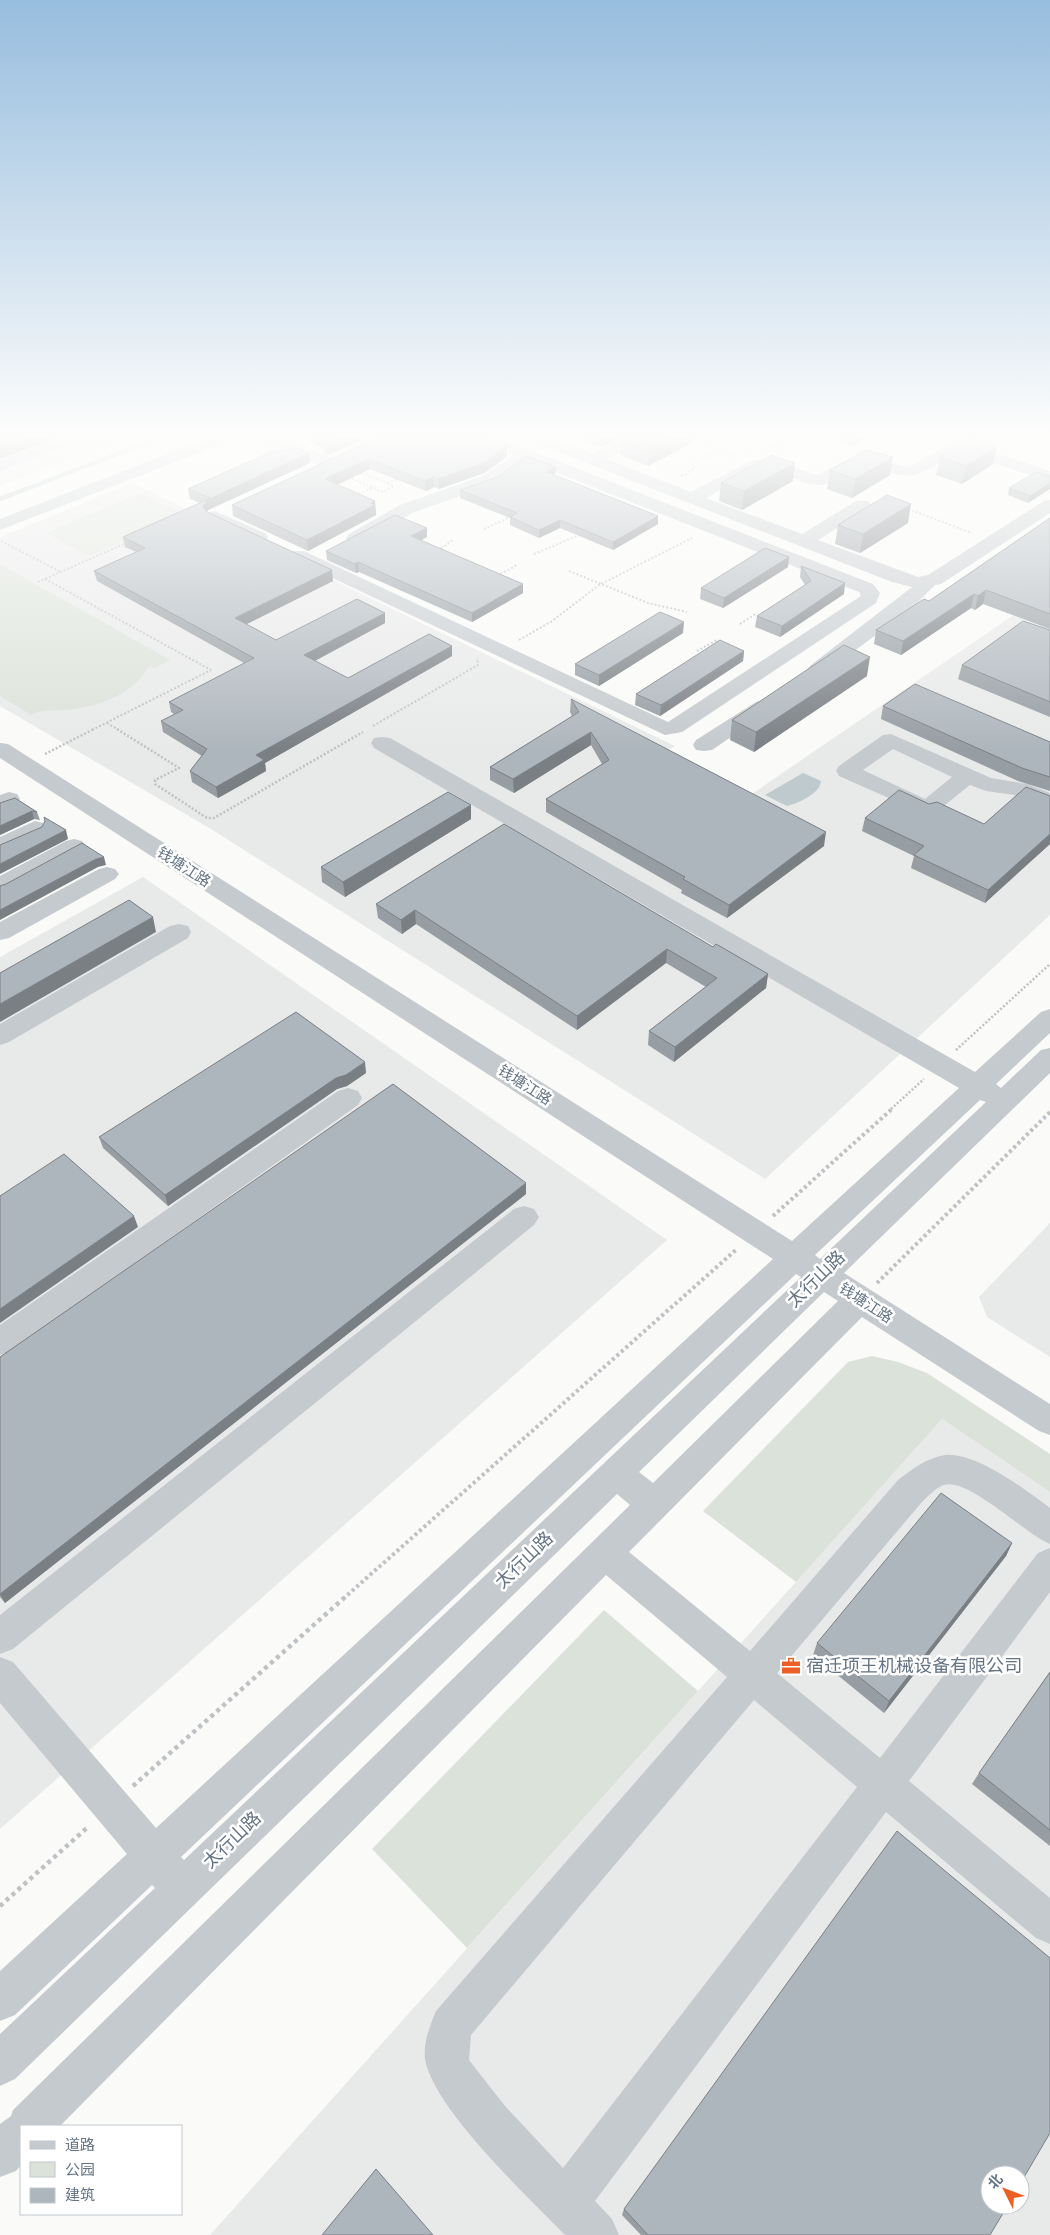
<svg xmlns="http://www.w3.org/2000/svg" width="1050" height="2235" viewBox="0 0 1050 2235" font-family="'DM Sans','Noto Sans SC',sans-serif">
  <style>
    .built { fill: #e8e9e9; fill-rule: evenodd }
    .green { fill: #dbe2d9 }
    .water { fill: #bfcacf }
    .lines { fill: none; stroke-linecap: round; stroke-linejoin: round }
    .stream { stroke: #bfcacf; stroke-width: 4.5 }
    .path-far3 { stroke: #bfc2c5; stroke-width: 2; stroke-dasharray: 2 2; stroke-linecap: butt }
    .path-far2 { stroke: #bfc2c5; stroke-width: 2.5; stroke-dasharray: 2 2; stroke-linecap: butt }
    .path-far1 { stroke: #bfc2c5; stroke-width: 4; stroke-dasharray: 3 3; stroke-linecap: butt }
    .path { stroke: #bfc2c5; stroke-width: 4.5; stroke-dasharray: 4 4; stroke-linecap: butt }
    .minor { fill: #c5cace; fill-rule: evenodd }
    .wall { fill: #969da3 }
    .shaded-wall { fill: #7a7f84 }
    .building { fill: #aeb6bd; stroke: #7a7f84 }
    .labels { text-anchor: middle; stroke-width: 5; stroke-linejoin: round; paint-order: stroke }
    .street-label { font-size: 15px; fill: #647484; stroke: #fff }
    .near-street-label { font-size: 18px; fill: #647484; stroke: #fff }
    .near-poi-label { font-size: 18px; fill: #647484; stroke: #fff; text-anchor: start }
  </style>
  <rect width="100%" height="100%" fill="#fafaf8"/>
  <path class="built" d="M0,438H127L0,486Z
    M133,483L675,746L660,755L746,798L1050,590V915L765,1179L211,829L0,706V537Z
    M143,877L667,1240L0,1829V957Z
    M1050,1223V1357L987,1317L979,1297Z
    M942,1419L1050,1492V2235H210ZM990,2175H1020V2205H990Z"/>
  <path class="green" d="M140,493L183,514L89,556L46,533Z
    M0,564L170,660L155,668L149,666C133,695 98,707 66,710C53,711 43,709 31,715L0,696Z
    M872,1356L898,1362L927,1373L1050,1454V1492L942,1419L796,1582L703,1511L848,1362Z
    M604,1610L698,1691L467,1948L372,1849Z"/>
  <path class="water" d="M803,773L821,781C820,794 798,803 787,806L765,795Z"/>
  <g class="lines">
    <path class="stream" d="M0,499L159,438"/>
    <path class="path-far3" d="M692,438L734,457
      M717,438L749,450
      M774,446L787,451
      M766,450L785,440L780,438
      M681,476L695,469L693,464L718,451
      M348,477L383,492L394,486L359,472
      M387,483L399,478
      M355,495L372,488
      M908,509L972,533
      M484,529L508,518
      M1,541L61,572
      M438,551L454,539
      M534,554L577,536
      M569,571L648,603L687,612
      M497,576L517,565
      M45,579L211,670
      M38,582L128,542
      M740,624L757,613
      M519,640L552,621L599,585L692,538
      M697,651L717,640
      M107,723L119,730
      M373,726L478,665L477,658
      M92,730L211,670"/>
    <path class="path-far2" d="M117,729L179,768L155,780V784L207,818H214L363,732
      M45,754L94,729
      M956,1050L1050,964
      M891,1109L924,1079"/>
    <path class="path-far1" d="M773,1216L893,1108
      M877,1283L1050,1112
      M343,1599L737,1249"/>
    <path class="path" d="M133,1786L344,1598
      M0,1906L89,1826"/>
    <path class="minor" d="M60,438H83L81,441L0,471V460Z
      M208,438H231L229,441L0,530V519Z
      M262,438H284L334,459L336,463L334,467H322L264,441Z
      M476,438H499L873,584L880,593L876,603L682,732L665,735L292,559L289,555L292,551H304L668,722L861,596L859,592L527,461L497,483L412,513L361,542H349L346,538L349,534L400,505L485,475L513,455L478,441Z
      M528,438H551L592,454L623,438H644L642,441L607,459L691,492L753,460L777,462L817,475L850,458L864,456L909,467L957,440L1050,471V482L958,451C912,480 917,481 863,466L823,485L809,484L775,472L756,470L706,498L802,534L856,501H868L871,505L868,509L818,540L918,577L928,575L1044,501L1050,500V513L941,584L935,585L913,607L825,673L818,675L811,673L808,669L811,665L912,587L892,582L530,441Z
      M215,511L265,533L268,537L265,541H253L209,520L206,516L209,512Z
      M763,700L770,702L773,706L770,710L712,750L704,751L696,750L693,745L696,740L756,702Z
      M891,734L991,778L1027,784L1050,793V808L1014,795L986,791L970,785L935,813L927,815L839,776L836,771L839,766L883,735ZM893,749L952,777L925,799L863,770Z
      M382,737L390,738L975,1072L1041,1012L1050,1009V1033L996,1084L1001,1088L1041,1050L1050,1048V1073L844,1273L1050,1404V1435L1039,1431L862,1317L629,1552L750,1651L898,1480C912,1469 927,1458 945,1455C976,1452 1026,1490 1050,1508V1544C1025,1534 968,1477 944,1485C936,1488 928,1496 922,1502L777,1673L880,1758L1038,1553L1050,1548V1592L909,1781L1050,1898V1944L1036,1938L886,1812L595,2201L612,2219L619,2235H565C529,2198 433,2108 425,2059C423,2044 430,2025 436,2011L727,1677L606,1575L60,2126H21V2165L16,2171L0,2177V2124L11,2116L13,2110L630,1505L617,1494L15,2079L0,2086V2034L155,1888L152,1885L15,2015L0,2021V1971L127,1854L0,1703V1657L13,1662L156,1828L773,1259L0,758V743L8,744L792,1241L959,1088L374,748L371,743L374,738ZM980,1100L986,1102L820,1259L815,1255ZM796,1274L801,1277L184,1860L181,1857ZM824,1292L838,1301L653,1483L639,1472ZM754,1700L857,1787L563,2168L505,2106L469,2060L471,2035Z
      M9,792L17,794L20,799L17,804L0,811V795Z
      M35,821L43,823L46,828L43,833L0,853V837Z
      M74,839L82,841L86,846L82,851L8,891L0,893V876L66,841Z
      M107,867L115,869L119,874L115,879L9,938L0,940V922L99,869Z
      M179,924L188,926L191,932L188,938L9,1042L0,1045V1024L170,926Z
      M348,1088L358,1091L362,1098L358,1105L11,1351L0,1355V1325L338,1091Z
      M524,1206L534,1209L539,1217L534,1225L13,1649L0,1654V1615L514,1209Z"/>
  </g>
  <path class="wall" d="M309,438H366L328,455L324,453L323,448L310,442Z
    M377,438L507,446V457L484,473L439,489L434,487L426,491L370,469L337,485L375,501L376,515L308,551L233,516L232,505Z
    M576,438H619L601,447Z
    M620,438H692V443L648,466L620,455Z
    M831,438H866L852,446Z
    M940,457L993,464L962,484L936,475Z
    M310,463L208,510L207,512L333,581L246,624L276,640L385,623L315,661L348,678L452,656L265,763L266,771L218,798L192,782L190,771L202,756L163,732L161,721L174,714L171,712L169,702L244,663L97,581L94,571L136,552L125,547L123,537L200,503L190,499L188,489Z
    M830,470L890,475L852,498L827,489Z
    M555,475L658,524L613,550L560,528L539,538L510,525V518L460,498V490Z
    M1050,476L1028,503L1008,495L1009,488Z
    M793,481L742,510L719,501L721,483Z
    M1050,518V629L983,604L975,610L971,608L901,655L874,644L876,630L929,601Z
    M908,523L860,553L835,544L838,525Z
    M427,528V537L421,540L523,584V593L472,622L359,572L356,573L327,560L326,551Z
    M789,557L788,567L723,608L700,599L701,588Z
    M801,566L844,594L780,637L755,627L757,616L805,585L800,577Z
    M1050,630V717L958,679L962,665Z
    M683,633L599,686L575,675V664Z
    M744,651L743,661L660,716L635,705L636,694Z
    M867,676L754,752L730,740L732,720Z
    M571,699L824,846L727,918L681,893L682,890L546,812V799L602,764L591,745L514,793L490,780V767L572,716L570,712Z
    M883,706L1050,742V791L1018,781L881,719Z
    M1050,796V844L985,903L911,868L914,856L862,831L865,818L984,824Z
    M0,803L37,812L40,820L34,819L0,835Z
    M471,805V819L345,897L322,882L321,867Z
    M376,904L713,947L768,974L766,988L674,1062L648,1045L649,1031L706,987L666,963L577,1030L416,924L402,934L378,918Z
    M366,1073L347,1086L337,1089L168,1206L103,1148L99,1137Z
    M526,1194L5,1603L0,1597V1357Z
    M1012,1543L1006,1556L884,1713L813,1655L817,1643Z
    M1050,1672V1846L972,1784L979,1773Z
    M624,2209L990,2235H641L622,2215Z"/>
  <path class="shaded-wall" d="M27,438H56L0,459V448Z
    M341,438H366L328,455L327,444Z
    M601,438H619L601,447Z
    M670,438H692V443L648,466L649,449Z
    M854,438H866L852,446Z
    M507,446V457L484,473L439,489L438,479Z
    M997,446L993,464L962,484L966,466Z
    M309,453L310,463L208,510L204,517L203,507L207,500Z
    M893,457L890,475L852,498L855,479Z
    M369,459L370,469L326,490L325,479Z
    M795,463L793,481L742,510L744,491Z
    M556,467L555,475L547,472Z
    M433,477L434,487L426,491L425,481Z
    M1050,483V489L1028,503L1030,496Z
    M375,501L376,515L308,551L307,540Z
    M911,504L908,523L860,553L863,534Z
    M658,516V524L613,550V542Z
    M560,520V528L539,538V530Z
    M427,528V537L412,545L411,536Z
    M789,557L788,567L723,608L724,598Z
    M358,562L359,572L356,573L355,564Z
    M332,570L333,581L237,629L235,618Z
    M845,583L844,594L780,637L782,626Z
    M523,584V593L472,622V613Z
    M986,590L983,604L975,610L978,596Z
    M974,594L971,608L901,655L903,641Z
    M385,613V623L305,666L304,655Z
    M684,622L683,633L599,686V675Z
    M452,646V656L265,763L266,771L218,798L216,787L256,755Z
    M744,651L743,661L660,716L661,705Z
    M870,657L867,676L754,752L756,732Z
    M591,732V745L514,793L513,779Z
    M471,805V819L345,897L343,882Z
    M32,811L34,819L0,835V826Z
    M66,830L68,839L0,874V864Z
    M826,832L824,846L727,918L729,905Z
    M1050,834V844L985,903L988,890Z
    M104,857L106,865L98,867L0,920V910L96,859Z
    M415,910L416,924L402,934L401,920Z
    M153,917L156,932L0,1022V1004Z
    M667,949L666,963L577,1030V1016Z
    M768,974L766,988L674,1062L675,1047Z
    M365,1062L366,1073L347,1086L337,1089L168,1206L165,1195L336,1078Z
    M526,1183V1194L5,1603L0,1594Z
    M134,1216L138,1227L0,1323V1309Z
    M1012,1543L1006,1556L884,1713L889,1701Z"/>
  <path class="building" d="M0,438H27L0,448Z
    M324,438H341L327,444L323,443L331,441Z
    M377,438H486L507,446L484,463L438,479L433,477L425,481L369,459L325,479L375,501L371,503L375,505L307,540L232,505Z
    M621,438H670L649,449Z
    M971,438L997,446L966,466L940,457Z
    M297,448L309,453L207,500L203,507L207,512L332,570L235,618L276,640L357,599L385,613L304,655L348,678L429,634L452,646L256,755L264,760L216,787L190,771L207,749L161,721L183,710L169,702L254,658L94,571L145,548L123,537L211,498L188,489L271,452Z
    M866,450L893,457L855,479L830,470Z
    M771,455L795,463L744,491L721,483Z
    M526,456L556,467L547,472L658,516L613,542L560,520L539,530L510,517L517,513L460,490L498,477Z
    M1036,472L1050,476V483L1030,496L1009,488Z
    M887,495L911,504L863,534L838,525Z
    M395,515L427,528L411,536L523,584L472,613L358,562L355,564L326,551Z
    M1050,518V614L986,590L978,596L974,594L903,641L876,630L924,599L929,601Z
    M765,548L789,557L724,598L701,588Z
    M801,566L845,583L782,626L757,616L811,581Z
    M660,612L684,622L599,675L575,664Z
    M1023,621L1050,630V702L962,665Z
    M720,640L744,651L661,705L636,694Z
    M844,645L870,657L756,732L732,720Z
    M915,684L1050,742V777L1022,768L883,706Z
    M571,699L826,832L729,905L683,879L685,877L546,799L609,760L591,732L513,779L490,767L579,712Z
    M1026,787L1050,796V834L988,890L914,855L924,846L865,818L899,790L929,804L937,802L984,824Z
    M448,792L471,805L343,882L321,867Z
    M15,798L37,812L32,811L0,826V803Z
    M44,817L66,830L0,864V845L42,827L45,821Z
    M504,824L713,947L716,944L768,974L675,1047L649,1031L717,978L667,949L577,1016L415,910L401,920L376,904Z
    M82,843L104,857L96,859L0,910V886L6,884Z
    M129,900L153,917L0,1004V973Z
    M296,1012L365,1062L346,1075L336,1078L165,1195L99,1137Z
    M393,1084L526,1183L0,1594V1357Z
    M64,1154L134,1216L0,1309V1196Z
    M941,1493L1012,1543L889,1701L817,1643Z
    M1050,1672V1830L979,1773Z
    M897,1831L1050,1958V2133L1020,2184V2175H990V2205H1008L990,2235H648L624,2209Z
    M376,2169L433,2235H322Z"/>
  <linearGradient id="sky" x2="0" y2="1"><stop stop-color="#97bdde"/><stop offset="0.58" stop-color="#fdfdfc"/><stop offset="1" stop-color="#fdfdfc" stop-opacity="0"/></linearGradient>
  <rect width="1050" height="751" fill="url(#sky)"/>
  <defs>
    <g id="office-bare" transform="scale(1.5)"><path d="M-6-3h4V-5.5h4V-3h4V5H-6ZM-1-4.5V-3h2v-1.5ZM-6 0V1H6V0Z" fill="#ec5f26" stroke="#fff" stroke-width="2.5" paint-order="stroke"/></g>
  </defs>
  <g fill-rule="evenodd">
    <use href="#office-bare" x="791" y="1666"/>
  </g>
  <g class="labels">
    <g class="street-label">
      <text transform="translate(184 867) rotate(33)" y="5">钱塘江路</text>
      <text transform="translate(525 1085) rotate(33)" y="5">钱塘江路</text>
      <text transform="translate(866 1303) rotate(33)" y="5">钱塘江路</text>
    </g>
    <g class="near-street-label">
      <text transform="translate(816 1279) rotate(-44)" y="6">太行山路</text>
      <text transform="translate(524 1560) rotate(-44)" y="6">太行山路</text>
      <text transform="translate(232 1840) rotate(-44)" y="6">太行山路</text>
    </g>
    <g class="near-poi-label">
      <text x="806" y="1672">宿迁项王机械设备有限公司</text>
    </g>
  </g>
  <rect x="20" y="2125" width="162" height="90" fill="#ffffff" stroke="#c1c7ce"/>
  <rect x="30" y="2141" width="25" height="8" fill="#c5cace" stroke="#c1c7ce"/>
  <text x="65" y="2150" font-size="15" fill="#647484">道路</text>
  <rect x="30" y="2162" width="25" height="15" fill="#dbe2d9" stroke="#c1c7ce"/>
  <text x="65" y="2175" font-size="15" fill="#647484">公园</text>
  <rect x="30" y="2188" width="25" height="15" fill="#aeb6bd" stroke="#c1c7ce"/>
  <text x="65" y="2200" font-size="15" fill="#647484">建筑</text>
  <g transform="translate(1005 2190) rotate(312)"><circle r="24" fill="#ffffff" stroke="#c1c7ce"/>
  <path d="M0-4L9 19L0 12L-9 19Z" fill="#ec5f26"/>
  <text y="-8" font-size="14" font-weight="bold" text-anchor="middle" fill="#647484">北</text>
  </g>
</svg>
